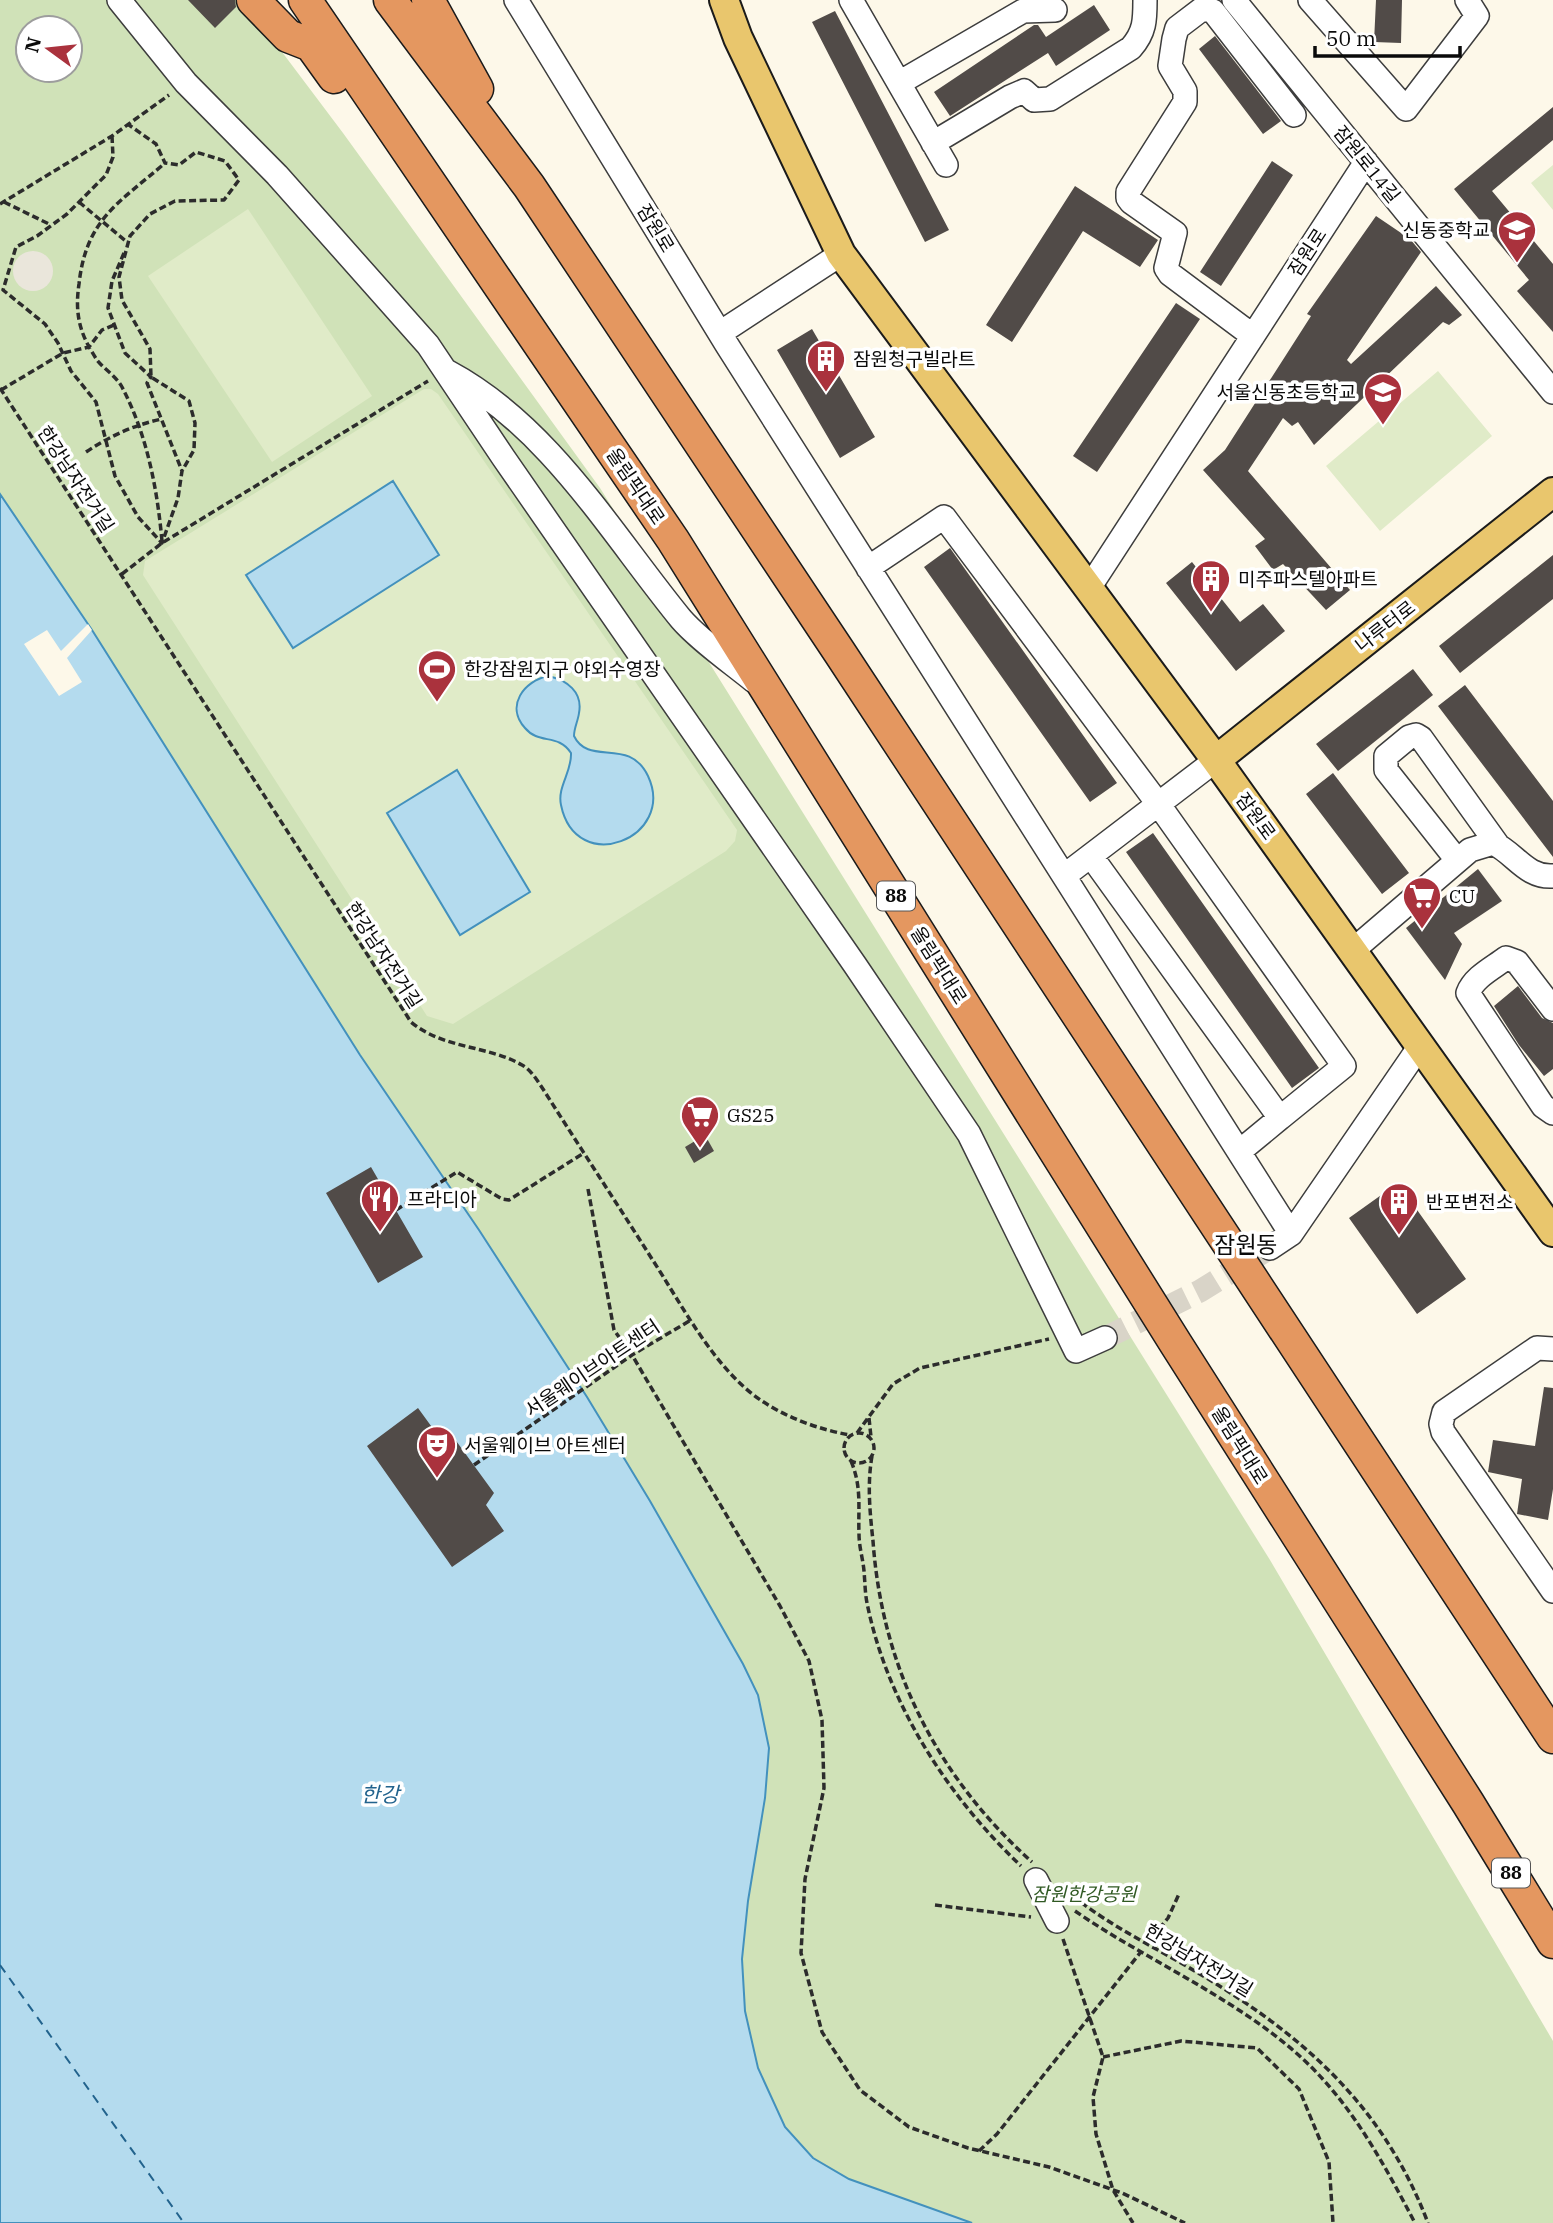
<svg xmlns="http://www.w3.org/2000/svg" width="1553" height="2223" viewBox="0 0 1553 2223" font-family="'IBM Plex Serif','Noto Sans KR',serif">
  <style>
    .green { fill: #d0e2b8; fill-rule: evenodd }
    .pitch { fill: #e0ebc8 }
    .plaza { fill: #eae6db }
    .water { fill: #b4dbee; stroke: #4391bd; stroke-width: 2 }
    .pier { fill: #fdf8e9 }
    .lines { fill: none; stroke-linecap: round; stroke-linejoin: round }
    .ferry { stroke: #22638d; stroke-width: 2; stroke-dasharray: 9 7; stroke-linecap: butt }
    .building { fill: #514b48 }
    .minor-tunnel { stroke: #d9d4c8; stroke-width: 23; stroke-dasharray: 23 11; stroke-linecap: butt }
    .minor-casing { stroke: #3d3d3d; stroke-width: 26 }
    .major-casing { stroke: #1b1b1b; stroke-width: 32 }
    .highway-casing { stroke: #1b1b1b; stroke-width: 35 }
    .path { stroke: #2c2c2c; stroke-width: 3.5; stroke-dasharray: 7 3.5; stroke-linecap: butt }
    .minor { stroke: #fff; stroke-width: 23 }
    .major { stroke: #e9c66d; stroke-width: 28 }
    .highway { stroke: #e49760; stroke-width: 32 }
    .labels { text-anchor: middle; stroke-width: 7; stroke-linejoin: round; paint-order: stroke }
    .shield { fill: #fff; stroke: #545454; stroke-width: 2 }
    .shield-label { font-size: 18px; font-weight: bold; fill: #0a0a0a }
    .street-label { font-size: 19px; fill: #0a0a0a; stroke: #fff }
    .poi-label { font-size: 19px; fill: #0a0a0a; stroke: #fff; text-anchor: start }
    .park-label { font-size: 19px; font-style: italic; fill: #305923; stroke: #fff }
    .water-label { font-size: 21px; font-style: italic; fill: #22638d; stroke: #fff }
    .quarter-label { font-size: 23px; fill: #0a0a0a; stroke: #fff }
  </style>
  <rect width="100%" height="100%" fill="#fdf8e9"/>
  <path class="green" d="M0,0H243L343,133L600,488L1270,1560L1553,2041V2223H972L849,2179L813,2158L785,2127L758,2068L745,2011L742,1959L748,1901L650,1501L479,1230L360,1055L92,630L0,494ZM28,28H70V70H28Z"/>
  <path class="pitch" d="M1553,165V210L1531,183Z
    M248,209L372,396L272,462L148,276Z
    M1438,371L1492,436L1380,531L1326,466Z
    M424,389H431L438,394L737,830L735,841L726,851L453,1024L427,1016L143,575L145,561Z"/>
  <path class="plaza" d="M13 271a20 20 0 1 1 40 0a20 20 0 1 1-40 0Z"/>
  <path class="water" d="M393,481L439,555L293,648L246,575Z
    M0,494L92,630L360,1055L479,1230L587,1397L650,1501L743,1664L758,1695L769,1748L765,1798L748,1901L742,1959L745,2011L758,2068L785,2127L813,2158L849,2179L972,2223H0Z
    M548,676C567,680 583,692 579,713C578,721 574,728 574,736C589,767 629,736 648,776C677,838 576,878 561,805C557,787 572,772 571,753C558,733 539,745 525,728C505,706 524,681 548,676Z
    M457,770L530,892L460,935L387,813Z"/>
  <path class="pier" d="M88,624L92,630L67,658L82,682L59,696L24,644L47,630L61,651Z"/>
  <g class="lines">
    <path class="ferry" d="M0,1965L184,2223"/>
  </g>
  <path class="building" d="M188,0H235L236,7L215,28Z
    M1376,0H1402L1401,43L1374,42Z
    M1094,5L1110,30L1056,66L1048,53L950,116L934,92L1034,25H1038L1046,37Z
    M835,11L949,230L925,242L812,22Z
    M1215,36L1281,121L1263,134L1199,49Z
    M1553,107V140L1492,191L1553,264V332L1517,291L1529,280L1454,189Z
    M1272,161L1293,175L1221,286L1200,272Z
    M1075,186L1158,240L1140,267L1083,231L1012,342L986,325Z
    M1376,216L1410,239L1421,252L1347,360L1351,364L1436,286L1462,315L1449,325L1443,322L1314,445L1298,422L1292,426L1283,418L1248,471L1350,590L1326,610L1283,564L1273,570L1255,546L1265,539L1203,470L1225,450L1311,316L1307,314Z
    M1176,303L1200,319L1097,472L1073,456Z
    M812,329L875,437L840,458L777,350Z
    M950,548L1117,783L1090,802L924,567Z
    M1553,555V599L1460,673L1439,646Z
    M1192,562L1240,622L1263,604L1285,631L1236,671L1166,583Z
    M1413,669L1433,695L1338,771L1316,744Z
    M1465,685L1553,801V857L1438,706Z
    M1333,773L1409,873L1382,894L1306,794Z
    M1153,833L1319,1068L1292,1088L1126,852Z
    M1478,869L1502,901L1454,933L1462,944L1445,980L1406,928Z
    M1518,986L1542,1018L1553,1023V1069L1544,1076L1519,1045L1494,1006Z
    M705,1135L714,1151L694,1163L685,1147Z
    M371,1167L423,1257L378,1283L326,1193Z
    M1398,1183L1466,1279L1417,1314L1349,1218Z
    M1544,1387L1553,1388V1489L1548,1520L1517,1514L1522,1479L1488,1472L1493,1440L1535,1446Z
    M418,1408L442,1441L454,1438L494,1493L486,1505L504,1531L452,1567L367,1446Z"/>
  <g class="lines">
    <path class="minor-tunnel" d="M1105,1338L1200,1291L1270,1248"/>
    <g class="minor-casing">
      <path id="minor" d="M119,0L186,83L277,175L428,345L503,457L855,965L969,1134L1076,1351L1105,1338
        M516,0L727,345L1291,1234
        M851,0L946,165
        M1234,0L1553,392
        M1310,0L1406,109L1477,16L1467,0
        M899,83L1023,11L1055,10
        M933,143L1010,97L1024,91L1034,100L1050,99L1131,48C1145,32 1145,20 1145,0
        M720,333L841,254
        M1253,336L1170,274L1166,268L1175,233L1131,202L1128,198V192L1185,102V91L1170,66L1174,39L1177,28L1202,9L1213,11L1294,115
        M448,372C549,426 610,532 681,619C699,640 732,663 754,681
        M868,568L944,517L1159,805L1344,1066L1280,1118L1091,856
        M1089,588L1366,162
        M1457,860L1386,770V756L1409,737L1416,735L1421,738L1497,844
        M1064,876L1216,760
        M1352,951L1470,850L1493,843C1515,853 1526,878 1553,876
        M1553,1009L1517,962L1506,958C1493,968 1474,977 1468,993L1543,1106L1553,1113
        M1240,1151L1280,1118
        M1270,1248L1291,1234L1420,1046
        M1553,1349L1537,1348L1444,1412L1441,1424L1443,1432L1553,1591
        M1036,1880L1057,1921"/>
    </g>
    <g class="major-casing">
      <path id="major" d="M724,0L738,38L841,254L1216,760L1553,1232
        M1216,760L1553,492"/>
    </g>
    <g class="highway-casing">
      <path id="highway" d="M253,0L288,36L311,45L334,77
        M305,0L673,540L1176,1344L1468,1803L1553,1942
        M390,0L529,186L840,653L1553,1737
        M428,0L477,89"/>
    </g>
    <path class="path" d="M112,136L113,157L106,175L67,214L37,236L16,247L3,290L45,324L58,343L71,371L96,402L115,476L138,517L162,543L178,498L182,471L194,450L195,423L189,401L151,377L150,349L122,300L119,277L130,236L150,214L175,201L224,200L239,180L225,161L196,152L179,165L165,163L156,144L129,125
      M4,202L51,225
      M79,202L128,243
      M0,204L112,136L169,95
      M124,253L112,281L108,308L125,353L151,377L147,383L182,471
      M0,388L411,1022C443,1049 487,1045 522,1065C531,1070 537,1080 543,1089C579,1146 616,1202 652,1259C682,1305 715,1370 762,1401C787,1418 821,1430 850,1435
      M1,390L63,353L89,347L102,330L114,325
      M86,452C110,436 134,425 162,419
      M162,541C157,487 147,435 122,387C116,376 104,369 97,360C93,354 89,347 86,341C77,322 76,304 79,284C86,219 119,203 165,163
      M122,574L162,543L428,381
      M588,1189L614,1330L632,1355L780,1606L809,1661L822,1720L824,1788L805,1879L801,1953L822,2032L860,2090L909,2127L968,2148L1049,2167L1122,2193L1185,2223
      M396,1210L457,1172L502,1199L509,1200L584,1153
      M869,1418L871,1437
      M844 1448a15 15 0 1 1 30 0a15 15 0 1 1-30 0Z
      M857,1433L893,1384L920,1368L1049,1339
      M872,1456C867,1485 870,1513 873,1541C882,1668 937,1777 1032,1862
      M851,1461C862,1487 858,1508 859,1534C859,1547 863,1559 864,1571C865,1582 865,1593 867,1603C887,1703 948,1797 1021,1866
      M474,1465L632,1355L691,1320
      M1065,1889C1100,1920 1141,1940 1181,1963C1293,2027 1381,2099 1428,2223
      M935,1905L1031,1917
      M1075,1911C1149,1962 1237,1998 1304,2060C1353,2106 1384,2164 1415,2223
      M1063,1939L1103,2057L1093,2097L1096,2134L1113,2190L1133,2223
      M1146,1945L1168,1918L1179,1894
      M1103,2057L1181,2041L1257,2048L1299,2089L1329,2162L1333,2223
      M979,2151L997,2134L1140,1953"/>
    <use href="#minor" class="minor"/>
    <use href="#major" class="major"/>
    <use href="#highway" class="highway"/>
  </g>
  <defs>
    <g id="school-pin" transform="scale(2.0125)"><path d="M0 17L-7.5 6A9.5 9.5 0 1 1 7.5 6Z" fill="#aa323d" stroke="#fff"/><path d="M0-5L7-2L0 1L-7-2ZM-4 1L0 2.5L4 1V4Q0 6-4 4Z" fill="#fff"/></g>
    <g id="building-pin" transform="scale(2.0125)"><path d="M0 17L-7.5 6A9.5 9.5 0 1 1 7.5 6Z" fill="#aa323d" stroke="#fff"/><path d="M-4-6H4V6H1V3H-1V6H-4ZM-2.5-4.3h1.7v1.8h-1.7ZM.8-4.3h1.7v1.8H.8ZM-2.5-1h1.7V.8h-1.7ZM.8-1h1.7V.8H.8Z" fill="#fff"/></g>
    <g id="stadium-pin" transform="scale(2.0125)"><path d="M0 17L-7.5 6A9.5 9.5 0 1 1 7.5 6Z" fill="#aa323d" stroke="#fff"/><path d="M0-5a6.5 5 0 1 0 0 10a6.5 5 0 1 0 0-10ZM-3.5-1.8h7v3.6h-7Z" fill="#fff"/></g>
    <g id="supermarket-pin" transform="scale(2.0125)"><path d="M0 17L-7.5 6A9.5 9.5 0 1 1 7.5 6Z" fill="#aa323d" stroke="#fff"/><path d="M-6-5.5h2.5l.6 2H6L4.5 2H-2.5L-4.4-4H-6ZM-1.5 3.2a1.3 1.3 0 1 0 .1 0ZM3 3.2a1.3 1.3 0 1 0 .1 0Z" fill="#fff"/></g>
    <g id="restaurant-pin" transform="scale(2.0125)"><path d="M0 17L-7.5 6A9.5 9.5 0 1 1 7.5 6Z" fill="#aa323d" stroke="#fff"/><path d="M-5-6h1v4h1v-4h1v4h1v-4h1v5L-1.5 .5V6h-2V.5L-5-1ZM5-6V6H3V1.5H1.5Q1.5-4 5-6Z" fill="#fff"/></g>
    <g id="theatre-pin" transform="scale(2.0125)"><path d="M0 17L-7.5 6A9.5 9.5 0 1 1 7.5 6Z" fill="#aa323d" stroke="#fff"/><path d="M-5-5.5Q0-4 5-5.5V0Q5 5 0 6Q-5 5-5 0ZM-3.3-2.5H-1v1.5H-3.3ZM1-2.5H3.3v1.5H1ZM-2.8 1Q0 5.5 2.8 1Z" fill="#fff"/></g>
  </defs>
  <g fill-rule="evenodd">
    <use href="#school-pin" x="1517" y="230"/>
    <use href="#building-pin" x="826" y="359"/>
    <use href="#school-pin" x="1383" y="392"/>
    <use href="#building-pin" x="1211" y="579"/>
    <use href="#stadium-pin" x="437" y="669"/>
    <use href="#supermarket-pin" x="1422" y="896"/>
    <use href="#supermarket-pin" x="700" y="1115"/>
    <use href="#restaurant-pin" x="380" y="1199"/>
    <use href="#building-pin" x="1399" y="1202"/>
    <use href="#theatre-pin" x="437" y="1445"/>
  </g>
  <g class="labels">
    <g class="shield">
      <rect x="877" y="881.5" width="38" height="29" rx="5"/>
      <rect x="1492" y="1858.5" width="38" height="29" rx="5"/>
    </g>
    <g class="shield-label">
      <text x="896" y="902">88</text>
      <text x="1511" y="1879">88</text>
    </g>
    <g class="street-label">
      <text transform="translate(1367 164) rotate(51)" y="7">잠원로14길</text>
      <text transform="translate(656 228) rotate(59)" y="7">잠원로</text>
      <text transform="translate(1307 252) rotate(-57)" y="7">잠원로</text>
      <text transform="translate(76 479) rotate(57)" y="7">한강남자전거길</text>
      <text transform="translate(636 486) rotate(56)" y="7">올림픽대로</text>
      <text transform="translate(1385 626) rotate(-38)" y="7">나루터로</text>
      <text transform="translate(1256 816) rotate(54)" y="7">잠원로</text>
      <text transform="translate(384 955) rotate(57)" y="7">한강남자전거길</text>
      <text transform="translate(939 965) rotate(58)" y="7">올림픽대로</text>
      <text transform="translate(592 1368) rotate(-34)" y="7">서울웨이브아트센터</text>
      <text transform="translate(1240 1445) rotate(58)" y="7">올림픽대로</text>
      <text transform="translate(1199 1960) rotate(31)" y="7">한강남자전거길</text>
    </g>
    <g class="poi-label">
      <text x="1490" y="237" text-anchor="end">신동중학교</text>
      <text x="853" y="366">잠원청구빌라트</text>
      <text x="1356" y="399" text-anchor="end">서울신동초등학교</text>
      <text x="1238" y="586">미주파스텔아파트</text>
      <text x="464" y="676">한강잠원지구 야외수영장</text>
      <text x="1449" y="903">CU</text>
      <text x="727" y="1122">GS25</text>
      <text x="407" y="1206">프라디아</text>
      <text x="1426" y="1209">반포변전소</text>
      <text x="464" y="1452">서울웨이브 아트센터</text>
    </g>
    <g class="park-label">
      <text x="1084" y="1901">잠원한강공원</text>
    </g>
    <g class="water-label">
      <text x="380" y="1802">한강</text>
    </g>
    <g class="quarter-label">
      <text x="1246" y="1253">잠원동</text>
    </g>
  </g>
  <g transform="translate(49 49) rotate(285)"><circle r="33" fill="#ffffff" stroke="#9d9d9d" stroke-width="2"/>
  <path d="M0-5L12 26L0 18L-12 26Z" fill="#aa323d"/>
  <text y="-10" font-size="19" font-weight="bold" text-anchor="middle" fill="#0a0a0a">N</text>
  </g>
  <path d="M1315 46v10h145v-10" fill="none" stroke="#0a0a0a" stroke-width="3.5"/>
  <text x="1326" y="46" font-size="21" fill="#0a0a0a" stroke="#ffffff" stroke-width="5" paint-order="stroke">50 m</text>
</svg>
